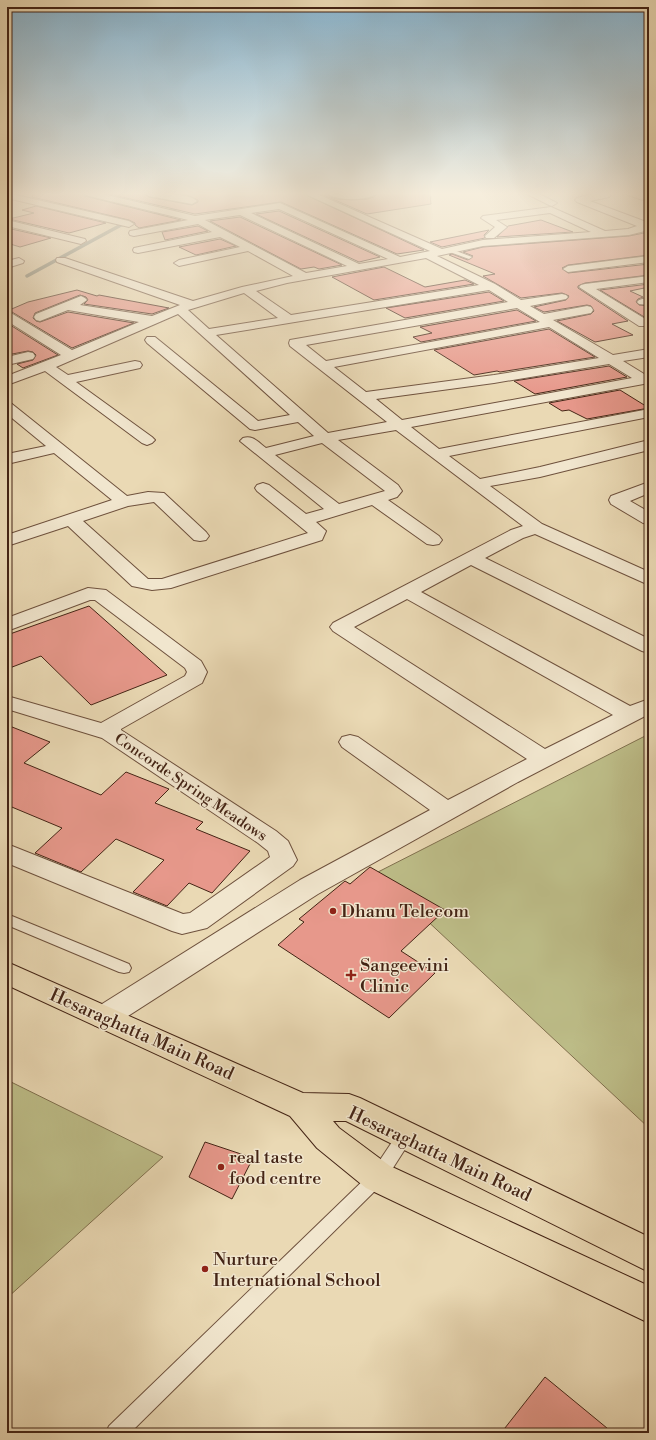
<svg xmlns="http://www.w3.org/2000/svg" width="656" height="1440" viewBox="0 0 656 1440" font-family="'Libre Bodoni',serif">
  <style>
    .green { fill: #bdbd88; stroke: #80704e }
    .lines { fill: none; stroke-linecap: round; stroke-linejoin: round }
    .stream { stroke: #767e72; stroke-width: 3.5 }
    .building { fill: #e7988b; stroke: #442415 }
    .lane-casing { stroke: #6e513d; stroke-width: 2 }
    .street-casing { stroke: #6e513d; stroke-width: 2 }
    .primary-casing { stroke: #442415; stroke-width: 2 }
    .lane { fill: #f1e6ce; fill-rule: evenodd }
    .street { fill: #f1e6ce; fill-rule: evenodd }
    .primary { fill: #ead9b4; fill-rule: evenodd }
    .poi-dot { fill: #8f2418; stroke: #f1e6ce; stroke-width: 1.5 }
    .labels { text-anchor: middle; stroke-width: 3; stroke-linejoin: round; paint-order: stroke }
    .street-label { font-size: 15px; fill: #442415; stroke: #f1e6ce }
    .near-poi-label { font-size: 18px; fill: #442415; stroke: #f1e6ce; text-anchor: start }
    .near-street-label { font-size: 18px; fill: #442415; stroke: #f1e6ce }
  </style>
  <rect width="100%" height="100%" fill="#ead9b4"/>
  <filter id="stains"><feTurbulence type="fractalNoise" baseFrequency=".005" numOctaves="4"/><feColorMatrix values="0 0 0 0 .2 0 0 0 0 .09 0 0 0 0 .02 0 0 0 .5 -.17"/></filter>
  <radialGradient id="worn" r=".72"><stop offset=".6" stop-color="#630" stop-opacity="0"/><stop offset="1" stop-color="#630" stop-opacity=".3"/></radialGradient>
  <path class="green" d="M649,734V1128L376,873Z
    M7,1080L163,1157L7,1298Z"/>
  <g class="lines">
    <path class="stream" d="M27,276L121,225L206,200"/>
  </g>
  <path class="building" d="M33,193H82L85,196L181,220L139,228L135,225V223L129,220L32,197Z
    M105,193H143L149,197L192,205L198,202V200L187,195L175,193H302L424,250L397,254L281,202L195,214Z
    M319,193H326L330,197L337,199L352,200L367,199L374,197L378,193H430L431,204L367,214Z
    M36,206L106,223L69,233L9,219L34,213L22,210Z
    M279,211L380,257L359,262L256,214Z
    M240,217L342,265L319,269L314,267L301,269L210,221Z
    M541,220L573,232L497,237L508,226Z
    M198,226L208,231L165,240L162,232Z
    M7,228L51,238L20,247L7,243Z
    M489,230L484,235L485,238L442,247L430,242Z
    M649,232V255L568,265L562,268L568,273L649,264V275L585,283L578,286V288L628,321L612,324L633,335L595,342L557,321L591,314L594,311L591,306L587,305L544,312L534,307L566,300L569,296L562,293L521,298L483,276L495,274L449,255L452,254L468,260L473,256L463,252L483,247L629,236Z
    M220,239L236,246L196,255L179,247Z
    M384,267L425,287L465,280L474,284L374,300L332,277Z
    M649,284V287L630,291L643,297L638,299L636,302L639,305L649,306V317L646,318L600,290Z
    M77,290L97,296L99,295L169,308L152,314L84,304L88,300L86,297L80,295L35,313L33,318L36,321L40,322L68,312L134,323L72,348L12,312L7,311L28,302Z
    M489,292L504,301L405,318L386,308Z
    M517,310L536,321L421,342L413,337L432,333L420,327Z
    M7,323L58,355L23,368L17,364L33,360L36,355L33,352L28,351L7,355Z
    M549,329L595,357L500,372L497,371L474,375L434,350Z
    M609,366L627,377L535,394L514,381Z
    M620,390L649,408L587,419L569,410L562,411L549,403Z
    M89,606L167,675L91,705L41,656L7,669V635Z
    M7,725L50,742L24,763L101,795L126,772L169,789L155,803L203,822L196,829L250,851L212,893L189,883L167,906L133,892L164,860L116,839L81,872L35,853L62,828L7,805Z
    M370,867L445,910L401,951L435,973L389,1018L278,945L304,922L299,919L345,881L350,884Z
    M205,1142L253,1158L232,1199L189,1177Z
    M545,1377L613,1433H501Z"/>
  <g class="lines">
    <g class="lane-casing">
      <path id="lane" d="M447,249H451L472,257L469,259L447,251Z
        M7,914L129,964L131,968L129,972L124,973L119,972L7,925Z
        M406,1128L412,1130L414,1135L384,1182L130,1433H106L109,1426L372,1172L400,1130Z"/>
    </g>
    <g class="street-casing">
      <path id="street" d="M7,193L129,221L134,224L129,227L7,198Z
        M83,193H99L195,216L280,203L400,257L430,251L303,193H315L442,249L483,240L591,232L550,213L496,220L507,227L494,238H486L485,236L495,227L481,218L483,216L551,207L605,231L628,229L637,226L577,202L575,200L577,198L596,193H609L611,195L609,197L590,201L649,223V230L629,235L483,246L437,256L495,284L521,300L562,294L566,295L568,297L566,299L530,306L544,314L587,306L591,307L593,310L591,313L553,320L613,355L649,349V357L623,361L649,377V383L411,427L439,449L649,409V417L449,456L480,479L540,467L649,440V450L540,477L490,486L542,524L649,572V585L535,534L523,538L485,558L649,639V653L642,651L471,565L421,592L630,706L649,699V714L518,782L318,894L114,1025L104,1029L94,1025L89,1017L94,1009L300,880L430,810L342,747L339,742L342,737L350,735L358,737L448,800L527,759L333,631L330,627L333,623L511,530L523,526L396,430L338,440L398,485L402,491L397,497L388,500L439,536L442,540L439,544L433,545L427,544L372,505L316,522L326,531L322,540L171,588L152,590L132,586L68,526L7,546V535L112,500L54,453L7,464V454L46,446L7,414V403L12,404L127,496L148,492L164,493L206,532L209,536L206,540L200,541L194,540L154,502L128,506L83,521L148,579H162L308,533L257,491L255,488L257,485L263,483L269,485L306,514L324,509L240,441L243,438C253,435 258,442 266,448L314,436L298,422L255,430L250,429L147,343L145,340L147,337H155L258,421L290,415L178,314L56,367L68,375L135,361L140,362L142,365L140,368L76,382L152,437L155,440L152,443L147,445L142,443L45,371L7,385V376L61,355L7,321V312L11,313L72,350L139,322L68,310L40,321L36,320L34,317L36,314L81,296L85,298L87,300L80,305L152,316L180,305L57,262L56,260L57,258H65L193,301L242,287L293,276L248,251L179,266L174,263L179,260L240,247L220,237L138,253L134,252L133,250L134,248L212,232L198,224L134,236L130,235L129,233L130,231L188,220L85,195ZM279,209L388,259L359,264L251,213ZM240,215L347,266L306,273L205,220ZM426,258L479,285L291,315L256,291L287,283ZM489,290L508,302L290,340L289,343L290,346L387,422L328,433L216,335ZM244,293L278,318L209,329L188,310ZM517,308L540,322L326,361L306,345ZM549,327L599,358L494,375L366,392L334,367ZM609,364L632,378L402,420L376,399L494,383ZM322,443L385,491L339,504L275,455ZM407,599L613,715L545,749L354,627Z
        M144,193C156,193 188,193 197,201L192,204L149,196Z
        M327,193H377C369,201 335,201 327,193Z
        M525,193H537L557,203L552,206L549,205Z
        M626,193H640L649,196V202L628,195Z
        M7,220L85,239L86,241L81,244L7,226Z
        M649,256V262L568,272L563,269L568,266Z
        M19,258L24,261L23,263L7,268V261Z
        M649,276V282L596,289L647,320L649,323L647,326H639L579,287L581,285L585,284Z
        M649,297V305L639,304L637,302L639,300Z
        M28,352L33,353L35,356L33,359L7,365V357Z
        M649,482V493L630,501L649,512V524L643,523L611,504L609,500L611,496Z
        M88,588L106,590L201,661L207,672L202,683L121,729V730L276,831L288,841L297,860L293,866L207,928L182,934L172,931L7,863V844L183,914L190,913L270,857L268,851L258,843L102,738L7,709V696L101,723L185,676L187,672L185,668L95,600H90L7,631V618Z"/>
    </g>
    <g class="primary-casing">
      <path id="primary" d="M7,962L303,1093L349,1094L360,1098L649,1237V1272L346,1121H333L339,1128L390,1166L649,1286V1323L366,1188L317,1148L290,1116L7,985Z"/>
    </g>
    <use href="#lane" class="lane"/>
    <use href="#street" class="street"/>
    <use href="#primary" class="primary"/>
  </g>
  <linearGradient id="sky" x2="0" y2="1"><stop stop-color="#88b6d2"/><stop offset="0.49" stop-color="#f6eedd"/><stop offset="1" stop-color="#f6eedd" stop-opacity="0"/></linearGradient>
  <rect width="656" height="395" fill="url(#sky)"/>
  <g class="poi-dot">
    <circle cx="333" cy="911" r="4"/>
    <path d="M349 969h4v4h4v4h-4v4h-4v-4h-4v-4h4z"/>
    <circle cx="221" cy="1167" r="4"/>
    <circle cx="205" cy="1269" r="4"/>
  </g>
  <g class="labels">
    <g class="street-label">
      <text transform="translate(191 787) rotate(34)" y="5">Concorde Spring Meadows</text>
    </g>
    <g class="near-poi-label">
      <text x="341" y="917">Dhanu Telecom</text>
      <text x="360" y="971">Sangeevini<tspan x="360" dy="21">Clinic</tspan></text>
      <text x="229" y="1163">real taste<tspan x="229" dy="21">food centre</tspan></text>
      <text x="213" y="1265">Nurture<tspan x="213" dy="21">International School</tspan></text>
    </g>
    <g class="near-street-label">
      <text transform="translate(142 1034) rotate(24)" y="6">Hesaraghatta Main Road</text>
      <text transform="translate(440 1154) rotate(25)" y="6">Hesaraghatta Main Road</text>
    </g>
  </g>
  <rect width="656" height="1440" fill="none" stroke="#ead9b4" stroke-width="24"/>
  <rect x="8" y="8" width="640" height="1424" fill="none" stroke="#442415" stroke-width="2"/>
  <rect x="12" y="12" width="632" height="1416" fill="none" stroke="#442415"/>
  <rect width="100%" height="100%" filter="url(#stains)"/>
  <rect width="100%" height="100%" fill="url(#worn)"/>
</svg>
